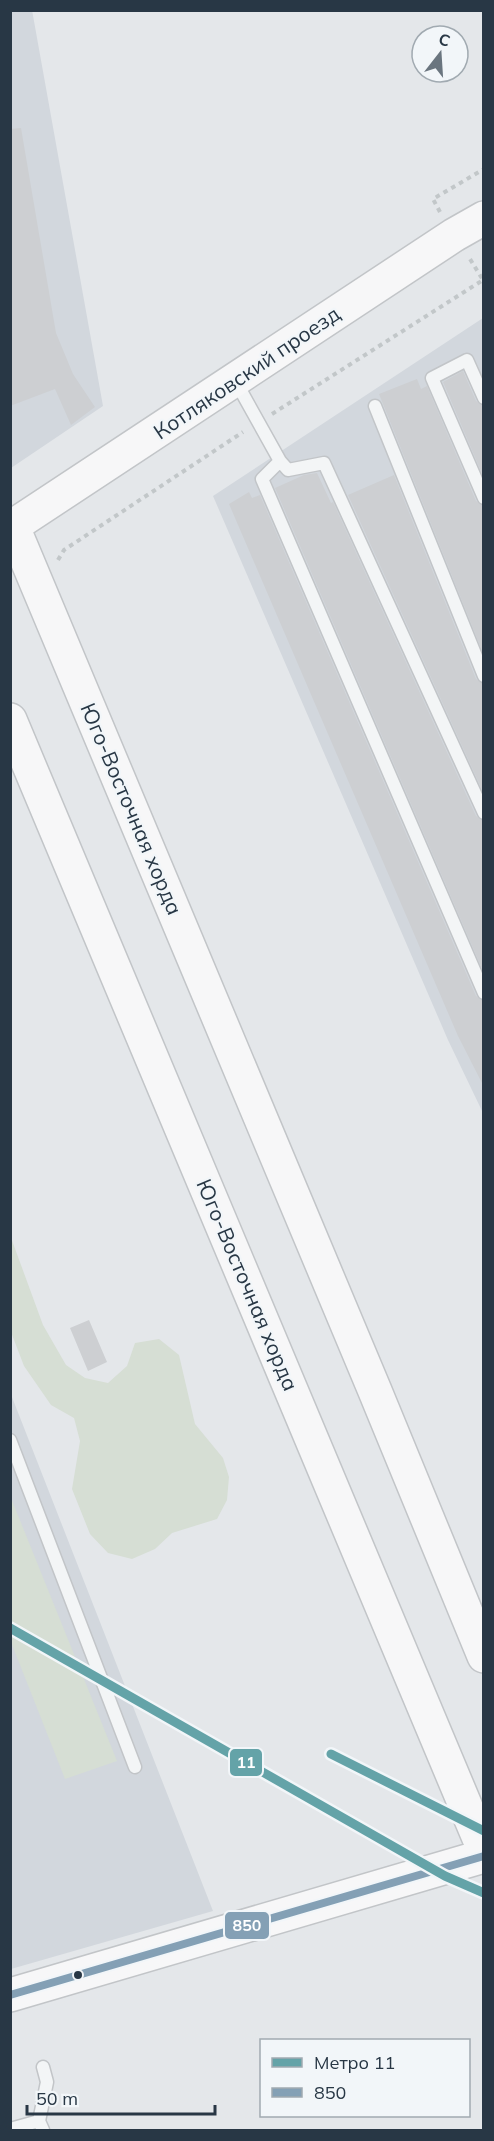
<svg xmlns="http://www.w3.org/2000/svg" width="494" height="2141" viewBox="0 0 494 2141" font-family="Mulish,sans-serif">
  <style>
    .built { fill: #d2d7dd }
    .green { fill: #d6ded4 }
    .building { fill: #cdcfd2 }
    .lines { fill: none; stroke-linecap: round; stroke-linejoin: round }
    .lane-casing { stroke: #c2c5c8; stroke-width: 15 }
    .secondary-casing { stroke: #c2c5c8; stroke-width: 36 }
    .path { stroke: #c2c7c9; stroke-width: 4; stroke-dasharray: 4.5 4.5; stroke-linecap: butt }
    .lane { stroke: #f3f5f6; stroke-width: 12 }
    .secondary { stroke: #f7f7f8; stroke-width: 33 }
    .bus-1-casing { stroke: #f2f6f9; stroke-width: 12 }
    .bus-1 { stroke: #84a0b5; stroke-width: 8 }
    .metro-1-casing { stroke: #f2f6f9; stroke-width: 14 }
    .metro-1 { stroke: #64a3a8; stroke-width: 9 }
    .bus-dot { fill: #283745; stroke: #f2f6f9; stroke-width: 2 }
    .labels { text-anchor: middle; stroke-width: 4.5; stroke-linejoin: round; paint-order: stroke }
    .street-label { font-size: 21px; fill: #283745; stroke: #f2f6f9 }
    .line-badge { stroke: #f2f6f9; stroke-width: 2 }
    .badge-label { font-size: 16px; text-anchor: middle; font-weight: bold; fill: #fff }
  </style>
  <rect width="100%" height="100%" fill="#e4e7ea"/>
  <path class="built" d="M32,10L103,406L11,468L10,11Z
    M483,318V1113L448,1040L213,496Z
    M10,1392L213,1911L11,1969H10Z"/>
  <path class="green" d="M10,1235L43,1325L66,1365L85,1378L108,1383L127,1366L135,1343L159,1339L179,1355L195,1424L223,1458L229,1477L227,1500L217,1519L172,1533L155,1549L132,1559L108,1553L90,1534L72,1489L80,1441L74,1418L51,1405L24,1366L11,1332Z
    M11,1498L117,1761L65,1779L11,1642Z"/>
  <path class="building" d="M21,128L56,333L73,374L95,407L71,425L55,389L10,406V129Z
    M463,371L476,401L483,406V476L443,382Z
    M417,379L421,389L427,386L476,501L483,506V653L379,394Z
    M317,473L331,503L333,502L476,816L483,821V971L275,488L304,475Z
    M394,475L476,679L483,684V792L348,495Z
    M249,492L252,498L260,495L476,996L483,1001V1085L458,1036L229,504Z
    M89,1320L107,1362L88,1371L70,1328Z"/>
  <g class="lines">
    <g class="lane-casing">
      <path id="lane" d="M236,382L280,461L288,470L324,463L484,813
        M484,398L467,360L432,378L484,498
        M375,406L484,676
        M280,461L262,479L484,993
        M10,1440L135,1767
        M10,2129L39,2121
        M43,2130L39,2121L47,2082L43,2067"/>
    </g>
    <g class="secondary-casing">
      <path id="secondary" d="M13,527L375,1391L484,1656
        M10,528L454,235L484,218
        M10,720L484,1850
        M10,1995L484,1856"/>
    </g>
    <path class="path" d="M440,212L433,199L484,169
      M272,414L483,280L470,259
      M58,560L64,550L243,432"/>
    <use href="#lane" class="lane"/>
    <use href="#secondary" class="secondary"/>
    <g class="bus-1-casing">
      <path id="bus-1" d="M10,1995L484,1856"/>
    </g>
    <use href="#bus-1" class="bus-1"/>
    <g class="metro-1-casing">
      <path id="metro-1" d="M10,1628L445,1876L484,1893
        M331,1754L484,1831"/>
    </g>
    <use href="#metro-1" class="metro-1"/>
  </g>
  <circle class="bus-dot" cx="78" cy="1975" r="5"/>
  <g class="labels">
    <g class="street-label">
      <text transform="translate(247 373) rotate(-34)" y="7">Котляковский проезд</text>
      <text transform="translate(131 809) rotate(67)" y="7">Юго-Восточная хорда</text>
      <text transform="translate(247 1285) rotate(67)" y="7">Юго-Восточная хорда</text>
    </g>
  </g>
  <g class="line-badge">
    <rect x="229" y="1748" width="34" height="29" rx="6" fill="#64a3a8"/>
    <rect x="224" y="1911" width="46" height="29" rx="6" fill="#84a0b5"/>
  </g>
  <g class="badge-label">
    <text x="246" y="1768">11</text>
    <text x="247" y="1931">850</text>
  </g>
  <rect width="494" height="2141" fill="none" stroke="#283745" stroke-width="24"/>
  <rect x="260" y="2039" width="210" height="78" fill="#f2f6f9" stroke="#a1aab1" stroke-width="1.5"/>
  <rect x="272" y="2058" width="30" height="9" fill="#64a3a8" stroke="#a1aab1" stroke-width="1.5"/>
  <text x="314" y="2069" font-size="18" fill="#283745">Метро 11</text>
  <rect x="272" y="2088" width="30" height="9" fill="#84a0b5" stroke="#a1aab1" stroke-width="1.5"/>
  <text x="314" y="2099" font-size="18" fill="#283745">850</text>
  <g transform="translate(440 54) rotate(17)"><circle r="28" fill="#f2f6f9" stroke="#a1aab1" stroke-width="1.5"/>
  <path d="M0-4.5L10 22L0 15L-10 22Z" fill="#6a757f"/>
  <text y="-9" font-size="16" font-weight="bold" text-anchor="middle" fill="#283745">С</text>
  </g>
  <path d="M27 2105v9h188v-9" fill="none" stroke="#283745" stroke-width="3"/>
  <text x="36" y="2105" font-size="18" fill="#283745" stroke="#f2f6f9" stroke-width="4.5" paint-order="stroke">50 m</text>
</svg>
